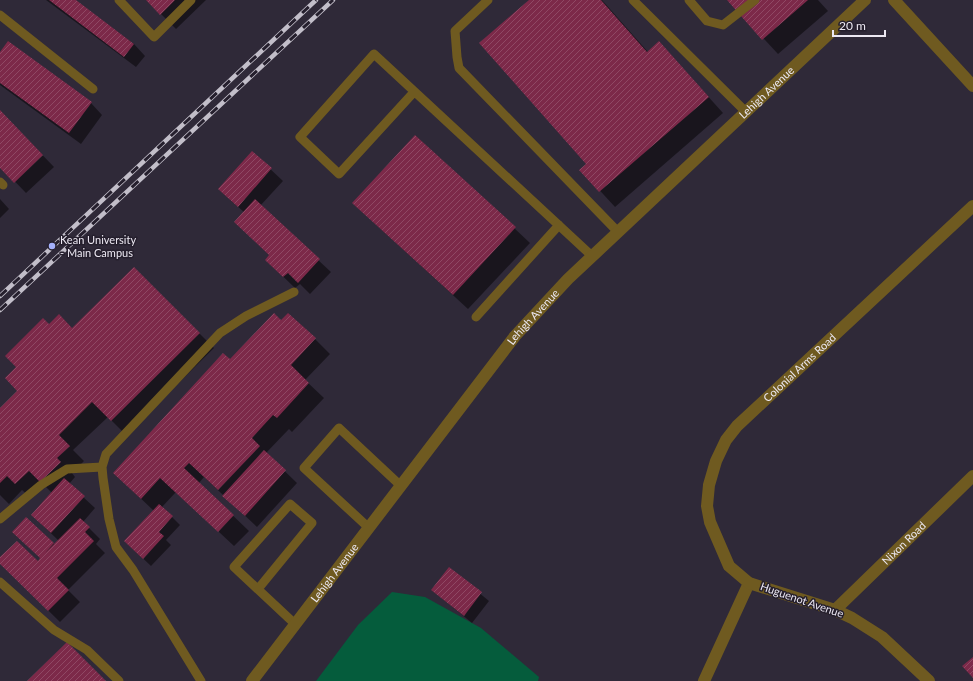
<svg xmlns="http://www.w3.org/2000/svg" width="973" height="681" viewBox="0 0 973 681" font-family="Lato,sans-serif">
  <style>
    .green { fill: #055c3c }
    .shadow { fill: #0007 }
    .building { fill: url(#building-hatch) }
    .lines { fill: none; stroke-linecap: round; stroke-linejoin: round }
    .lane { stroke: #6f5a20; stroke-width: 9 }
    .street { stroke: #6f5a20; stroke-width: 12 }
    .rail-casing { stroke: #c2bec9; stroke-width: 4.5 }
    .rail { stroke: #251f2d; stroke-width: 3; stroke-dasharray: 9; stroke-linecap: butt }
    .poi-dot { fill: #a5b1fc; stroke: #251f2d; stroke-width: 1.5 }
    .labels { text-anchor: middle; stroke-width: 3; stroke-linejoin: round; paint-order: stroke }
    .street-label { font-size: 11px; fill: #ece8f2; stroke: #251f2d }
    .poi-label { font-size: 11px; fill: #ece8f2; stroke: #251f2d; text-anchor: start }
  </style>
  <defs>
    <pattern id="building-hatch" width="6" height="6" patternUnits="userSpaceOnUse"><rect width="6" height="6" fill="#7c2949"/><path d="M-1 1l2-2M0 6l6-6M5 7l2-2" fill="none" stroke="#8f4864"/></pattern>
  </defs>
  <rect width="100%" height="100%" fill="#2f2938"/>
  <path class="green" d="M392,592L425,597L481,628L539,677L538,681H316L358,625Z"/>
  <path class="shadow" d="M46,0H74L134,44L145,56L136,67Z
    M147,0H206L176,29Z
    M531,0H602L648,52L659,42L723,113L615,207L581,170L587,164Z
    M728,0H818L828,11L778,54Z
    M0,54L91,103L102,115L81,144L0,85Z
    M0,111L54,167L26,193L0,166Z
    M416,136L530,243L468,309L369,218Z
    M252,152L283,181L260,206L331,272L310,294L300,284L295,288L266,260L270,256L244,212L230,200Z
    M0,199L9,209L0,218Z
    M134,268L214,348L126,435L108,417L73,450L84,461L72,473L75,477L69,484L95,508L83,522L100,539L96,544L105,553L68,590L80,602L60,622L0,563V559L38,562L42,559L26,519L55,545L59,541L32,515L52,493L44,485L31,498L22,490L9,504L0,495V410L19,391L17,367L49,326L72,329Z
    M281,321L315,339L330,354L305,380L324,398L292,432L289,429L266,453L297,483L257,527L204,477L199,483L249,531L234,546L176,492L162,507L180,525L166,540L171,545L151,566L133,549L154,511L114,473L230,360Z
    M449,568L489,601L472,623L432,590Z"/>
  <path class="building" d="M49,0H76L134,44L124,57Z
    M146,0H175L160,15Z
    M529,0H601L647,52L659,41L709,97L599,192L579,170L586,164L479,43Z
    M727,0H808L762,40Z
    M8,41L92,102L69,133L0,83V52Z
    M0,110L43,155L14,183L0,168Z
    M415,135L516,227L453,295L352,203Z
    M252,151L272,168L238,207L218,189Z
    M255,199L320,259L298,283L288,273L283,277L265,260L269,255L234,222Z
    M134,267L200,333L111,421L92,402L59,435L70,446L57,458L61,462L40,482L29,471L15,484L7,476L0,483V408L17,391L5,378L16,367L5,356L43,318L49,324L59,314L72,328Z
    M274,313L281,320L288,313L316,338L291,365L309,383L277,418L273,415L252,438L260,446L218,490L189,463L184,468L234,515L218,532L160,478L141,499L113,473L223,353L230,359Z
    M264,450L286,470L245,516L222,496Z
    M64,478L85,496L51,533L31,515Z
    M159,504L173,516L159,532L164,536L143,559L124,541Z
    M26,517L54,543L45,553L80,518L90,527L85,532L94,541L57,578L69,590L48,611L0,564V557L17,541L38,561L40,558L12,532Z
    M449,567L482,592L464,616L431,590Z
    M67,642L106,681H27Z
    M973,657V678L962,666Z"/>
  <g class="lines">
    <path class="lane" d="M119,0L154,37L191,0
      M488,0L455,31L457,57L459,68L618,232
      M633,0L745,111
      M689,0L707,21L723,25L755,0
      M0,15L93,89
      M414,92L339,174L300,137L374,54L592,256
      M0,182L3,185
      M476,317L559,225
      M0,519L41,485L67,469L102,467
      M369,528L304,468L339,428L401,486
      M0,582L54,630L87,650L119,681
      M258,589L312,523L290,504L234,567L295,624
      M201,681L133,570L116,547L109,519L103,478L102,467L106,454L220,333L246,316L294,292"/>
    <g class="street">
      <path d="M894,0L973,86"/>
      <path id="s1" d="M835,610L973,476"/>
      <path id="s2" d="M252,681L515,336L568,279L865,0"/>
      <path d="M704,681L749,583"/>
      <path id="s3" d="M929,681L882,637L852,618L835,610L749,583L729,566L710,522L707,506L709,485L716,461L726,440L737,426L973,206"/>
    </g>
    <g class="rail-casing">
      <path id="rail" d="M0,296L316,0
        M0,310L333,0"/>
    </g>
    <use href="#rail" class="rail"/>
  </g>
  <circle class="poi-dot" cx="52" cy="246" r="4"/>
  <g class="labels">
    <g class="street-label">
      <text dy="4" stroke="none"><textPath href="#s2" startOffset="784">Lehigh Avenue</textPath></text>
      <text dy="4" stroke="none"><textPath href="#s2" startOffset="460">Lehigh Avenue</textPath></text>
      <text dy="4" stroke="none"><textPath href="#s3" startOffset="472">Colonial Arms Road</textPath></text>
      <text dy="4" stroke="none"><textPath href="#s1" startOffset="96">Nixon Road</textPath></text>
      <text dy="4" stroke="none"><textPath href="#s2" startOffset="136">Lehigh Avenue</textPath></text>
      <text transform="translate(802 600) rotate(19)" y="4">Huguenot Avenue</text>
    </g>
    <g class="poi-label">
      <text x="60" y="244">Kean University<tspan x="60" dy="13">- Main Campus</tspan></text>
    </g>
  </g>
  <path d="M833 30v6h52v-6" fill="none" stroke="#ece8f2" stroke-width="2"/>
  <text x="839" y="30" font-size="12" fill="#ece8f2" stroke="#251f2d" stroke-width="3" paint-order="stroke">20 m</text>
</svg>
